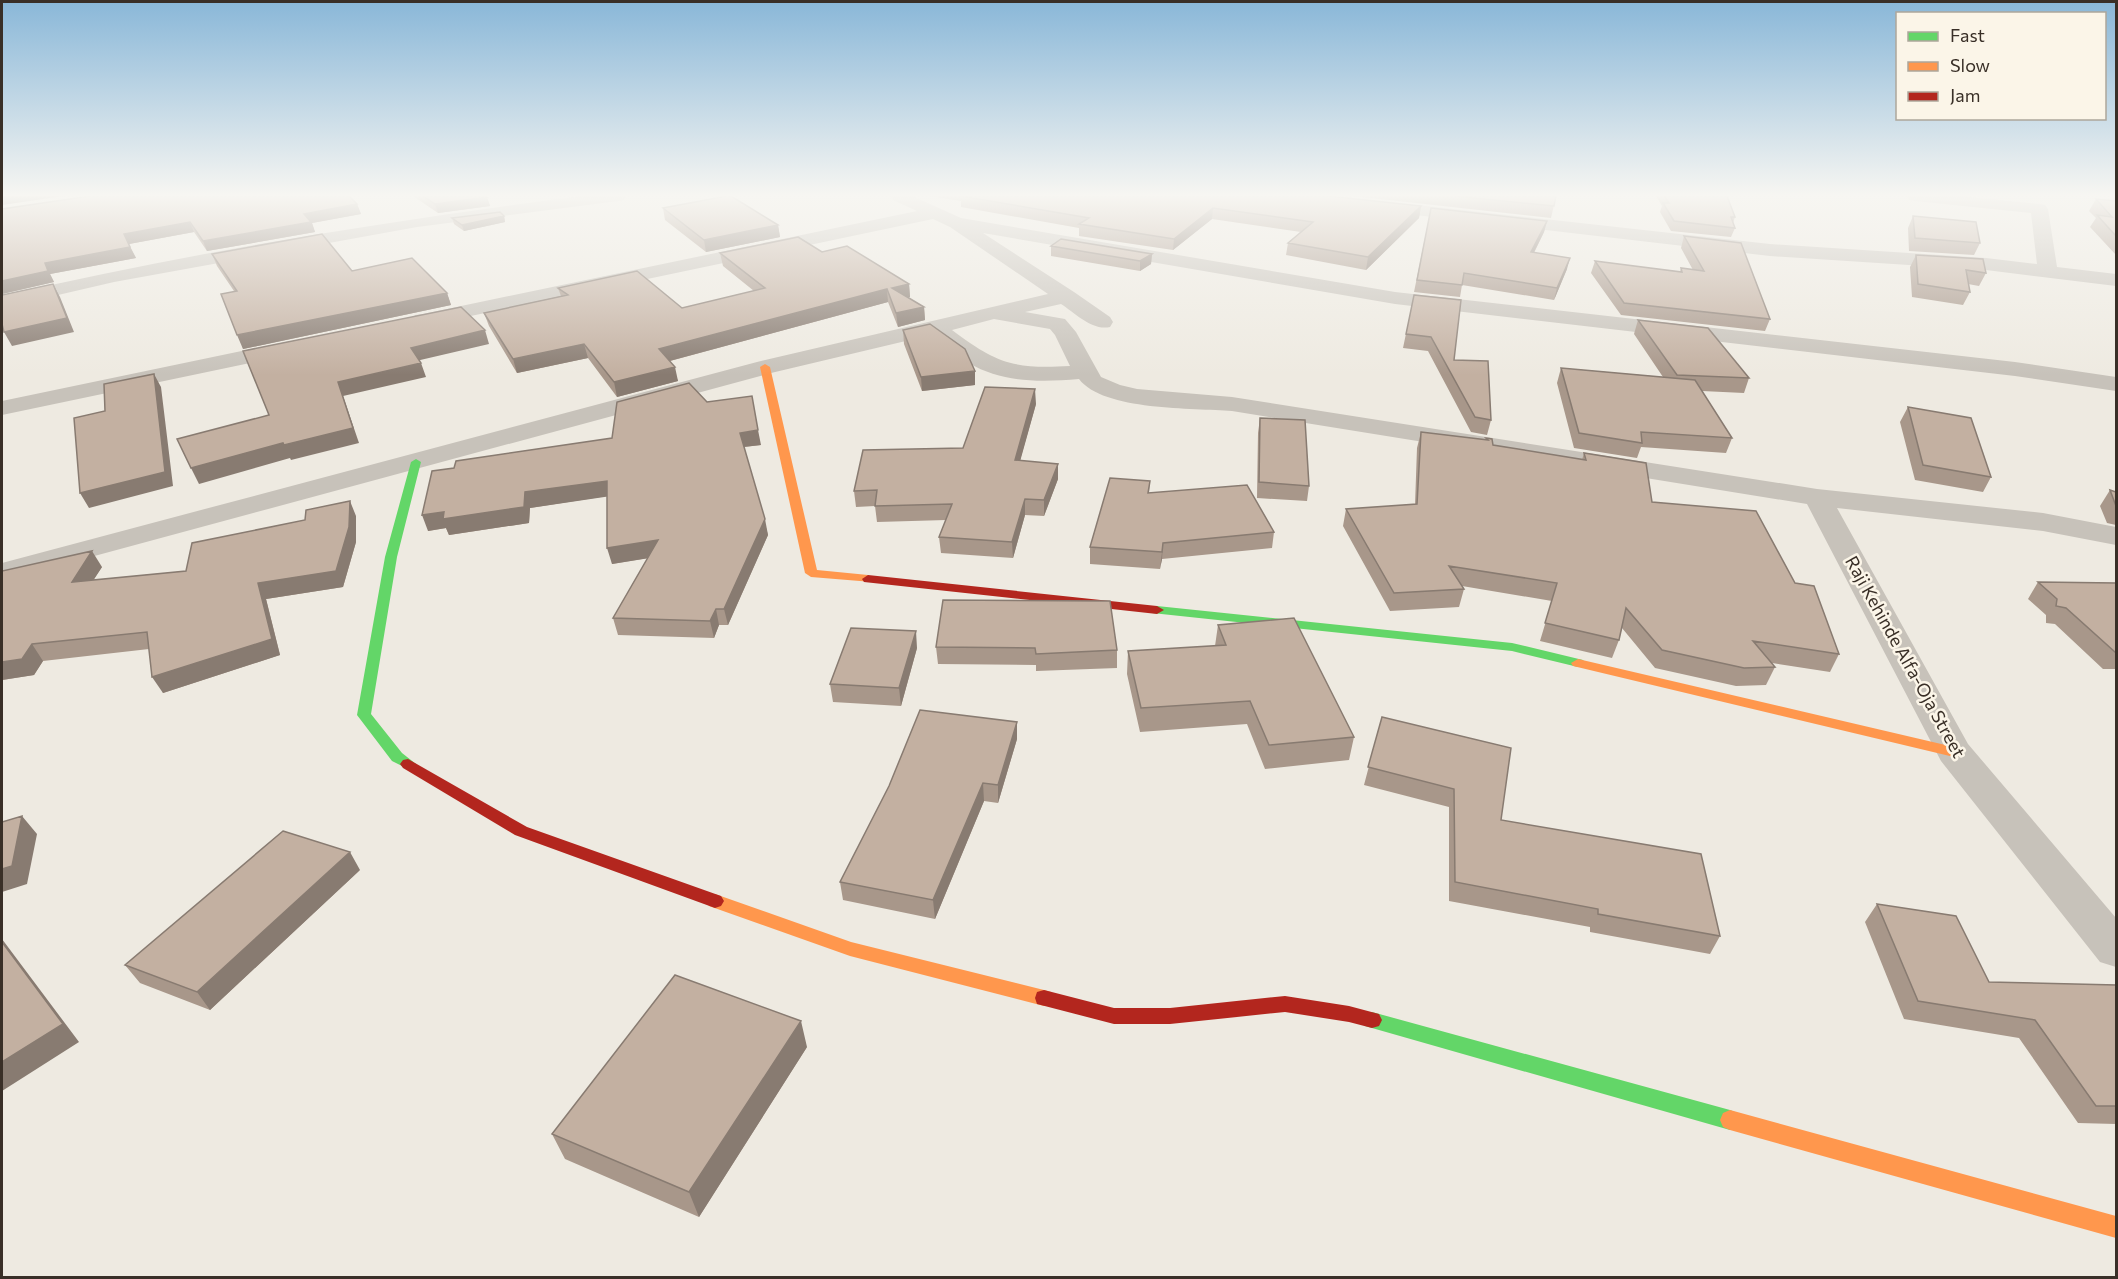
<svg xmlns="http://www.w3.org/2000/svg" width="2118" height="1279" viewBox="0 0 2118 1279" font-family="Commissioner,sans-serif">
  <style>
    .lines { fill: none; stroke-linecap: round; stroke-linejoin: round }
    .street { fill: #c7c2ba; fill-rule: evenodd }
    .fast { fill: #63d668; fill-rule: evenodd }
    .slow { fill: #ff974d; fill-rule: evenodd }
    .jam { fill: #b3261e; fill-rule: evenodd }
    .wall { fill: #a8978a }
    .shaded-wall { fill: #887b71 }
    .building { fill: #c3b0a1; stroke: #887b71; stroke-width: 1.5 }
    .labels { text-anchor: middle; stroke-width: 5; stroke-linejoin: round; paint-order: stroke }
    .street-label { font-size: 18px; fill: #392f27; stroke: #fbf5e8 }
  </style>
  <rect width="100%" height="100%" fill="#eeeae1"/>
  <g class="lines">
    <path class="street" d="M581,196H626L624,200L618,201L417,227L114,282L2,308V296C193,252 386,221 581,196Z
      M891,196H912L961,218L1395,292L2015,362L2116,377V391L2015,376L1395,304L983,233L1074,292L1110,317L1113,322L1110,327C1092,331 1075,313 1061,304L1025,312L1065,319L1076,332L1101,377L1120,385L1137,389L1232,397L1817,489L2043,513L2116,527V545L2043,531L1837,508L1968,744L2116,918V967L2100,962L1941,761L1807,504L1232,411C1194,408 1103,411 1079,379C1041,382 1002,383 969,363C955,355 943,344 931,335L771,373L2,581V563L757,362L1048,294L950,227L933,219L423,326L415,325L412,320L415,315L423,314L917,211L893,200ZM994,319L1050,329L1055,335L1070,366C1014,369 997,364 952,330Z
      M1286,196H1335L1770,244L1986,258L2037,264L2031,213L1915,201L1909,200L1907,196H1961L2039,204L2045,205L2048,209L2057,267L2116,274V286L1986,270L1770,256L1294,201L1288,200Z
      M290,341L298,343L301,348L298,353L2,415V401Z"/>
    <path class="fast" d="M416,459L421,462L397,557L371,714L402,753L416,764L413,768L408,769L392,761L357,715L385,557L411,462Z
      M1157,606L1512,643L1583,660L1585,663L1578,667L1512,651L1152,613L1150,610Z
      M1372,1012L1730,1110L1737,1113L1740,1120L1737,1127L1730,1130L1372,1028L1365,1026L1362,1020L1365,1014Z"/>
    <path class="slow" d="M765,364L770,367L817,570L868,575L874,579L872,582L811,577L805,573L760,367Z
      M1578,659L1954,747L1959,748L1962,752L1959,756L1954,757L1573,666L1571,663Z
      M715,894L851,942L1044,990L1051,992L1053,998L1051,1004L1044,1006L850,956L709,906L706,901L709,896Z
      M1730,1110L2116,1216V1238L1730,1130L1723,1127L1720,1120L1723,1113Z"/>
    <path class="jam" d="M868,575L1157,606L1164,610L1157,614L864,582L862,579Z
      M408,759L527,827L721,896L724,901L721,906L715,908L515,835L403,768L400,764L403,760Z
      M1044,990L1114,1008H1170L1285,996L1349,1006L1379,1014L1382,1020L1379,1026L1372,1028L1349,1022L1285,1012L1170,1024H1114L1037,1004L1035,998L1037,992Z"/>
  </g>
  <path class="wall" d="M413,196H485L487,197L490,206L438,213Z
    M930,196H1328L1421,206L1419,218L1366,270L1286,255L1288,243L1301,232L1212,219L1173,250L1079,236V228L961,207V201Z
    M1353,196H1556L1551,218Z
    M1656,196H1727L1735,217L1733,223L1735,228L1731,237L1671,231L1660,212L1662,206Z
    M2096,199L2116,201V255L2090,227L2096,218L2089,211Z
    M357,204L361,214L312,223L315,232L207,251L194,232L129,244L136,258L50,274L54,282L2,294V209Z
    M663,208L778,225L780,237L706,252L665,220Z
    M1431,208L1547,221L1544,232L1534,253L1567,269L1554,300L1462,285L1460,297L1414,292Z
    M504,216L505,222L464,231L454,224L452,218Z
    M1913,216L1980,243L1974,255L1909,251L1908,228Z
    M1684,236L1770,319L1765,331L1621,315L1591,273L1595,261L1680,272L1681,268L1693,270L1681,248Z
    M1051,246L1152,254L1151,264L1140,271L1051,256Z
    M822,252L909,284L910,297H908L924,307L925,320L898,327L888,302L670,361L678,381L617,397L588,358L517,373L489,326L484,313L561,296L558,288L682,308L754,291L723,266L720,253Z
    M212,254L352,271L447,293L451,305L243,349L234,291L217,266Z
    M1916,255L1986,273L1979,286L1968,284L1970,292L1963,305L1912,297L1910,267Z
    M1414,295L1491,420L1487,435L1471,432L1428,351L1403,348Z
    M1638,320L1749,378L1744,393L1702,391L1732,438L1726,453L1641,447L1637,458L1574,448L1557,383L1561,368L1663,377L1634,334Z
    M903,330L975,385L922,391L904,344Z
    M707,402L761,445L744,447L768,535L728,625H719L714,638L618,635L613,618L648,558L612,564L607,496L530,508L529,523L449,535L446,528L428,531L454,468L612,438Z
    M1036,404L1020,460L1058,479L1044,516L1025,515L1013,558L941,553L939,537L946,520L877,522L875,506L856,507L854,491L963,448Z
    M1908,407L1991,477L1983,492L1915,480L1900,422Z
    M1260,418L1309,486L1307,501L1257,498L1258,433Z
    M1421,432L1486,440V438L1493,445L1582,460L1584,453L1652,502L1795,583L1839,654L1830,672L1772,663L1775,667L1766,685L1736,686L1655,668L1622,628L1619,640L1612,658L1540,641L1552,601L1462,586L1464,589L1459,607L1390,611L1343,526L1346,509L1415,505L1417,448Z
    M1150,481L1149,493L1274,532L1272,548L1162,559L1160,569L1090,564V547Z
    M2110,490L2116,492V525L2107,523L2100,506Z
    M356,516V542L343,587L266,599L280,655L163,693L149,649L43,661L34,675L2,680V571L102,567L93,580L186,571Z
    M2038,582L2116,583V669H2103L2055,624L2046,623V615L2028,599Z
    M943,600L1117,650V668L1036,671V665L938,664L936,647Z
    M1218,625L1354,737L1349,760L1265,769L1247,724L1140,732L1127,674L1128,651L1215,646Z
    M917,648L901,706L833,702L830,684Z
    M1382,717L1501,820L1720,936L1710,954L1590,932V927L1449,901V807L1364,785Z
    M1017,722V739L998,803L984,801L935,919L843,900L840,882Z
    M360,870L210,1010L140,983L125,965Z
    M1877,904L1989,982L2116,985V1124L2078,1123L2019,1038L1904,1019L1865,922Z
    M807,1047L699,1217L565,1159L552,1134Z"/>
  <path class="shaded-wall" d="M2,196H64L2,205V206Z
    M487,197L490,206L438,213L435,204Z
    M357,204L361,214L312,223L315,232L207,251L203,241L304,214Z
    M1421,206L1419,218L1366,270L1368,257Z
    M1213,208L1212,219L1173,250L1174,239Z
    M504,216L505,222L464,231L462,225Z
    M1547,221L1544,232L1528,264L1531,252Z
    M190,222L194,232L129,244L124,234Z
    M778,225L780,237L706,252L704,240Z
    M130,247L136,258L50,274L54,282L2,294V281L45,263Z
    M1152,254L1151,264L1140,271V261Z
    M1570,258L1567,269L1554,300L1557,288Z
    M53,284L60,297L74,332L12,346L4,332Z
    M909,284L910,297L893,301L892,288Z
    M887,289L888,302L662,363L659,349Z
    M447,293L451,305L243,349L237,335Z
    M924,307L925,320L898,327L896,313Z
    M485,330L489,344L416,361L411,348Z
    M584,344L588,358L517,373L513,359Z
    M421,363L426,377L343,396L359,443L291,460L290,458L199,484L191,468L338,382Z
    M675,367L678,381L617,397L614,382Z
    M975,371V385L922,391L921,377Z
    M154,374L161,387L173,486L89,508L80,493Z
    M1035,389L1036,404L1016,476L1015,460Z
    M758,430L761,445L743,447L740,433Z
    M1058,464V479L1044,516V500Z
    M607,481L611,496L530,508L529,523L449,535L446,528L428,531L422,515L525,492Z
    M1025,499V515L1013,558L1012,542Z
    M350,501L356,516V542L343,587L266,599L280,655L163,693L152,677Z
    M765,519L768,535L728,625L724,609Z
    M658,540L662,556L612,564L607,548Z
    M1163,543L1162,559L1160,569L1162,552Z
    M92,551L102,567L82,598L72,582Z
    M716,609L719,625L714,638L710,621Z
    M916,631L917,648L901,706L899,688Z
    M32,644L43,661L34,675L2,680V662Z
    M1017,722V739L998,803V785Z
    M983,783L984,801L935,919L933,900Z
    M22,816L37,834L27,884L2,892V869Z
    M350,852L360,870L210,1010L197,992Z
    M2,939L79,1042L2,1091Z
    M801,1021L807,1047L699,1217L689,1192Z"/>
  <path class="building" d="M90,196H349L357,204L304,214L311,222L203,241L190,222L124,234L130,247L45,263L48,271L2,281V209Z
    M423,196H485L487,197L435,204Z
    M727,196H731L778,225L704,240L663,208Z
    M961,196H1328L1421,206L1368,257L1288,243L1313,222L1213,208L1174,239L1079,224L1089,218Z
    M1455,196H1556L1554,206Z
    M1664,196H1727L1735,217H1731L1735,228L1674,221L1663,203H1669Z
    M2096,199L2116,201V236L2097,215L2112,217Z
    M1431,208L1547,221L1531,252L1570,258L1557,288L1464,273L1462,285L1417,280Z
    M500,212L504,216L462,225L452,218Z
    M1913,216L1976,222L1980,243L1915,238Z
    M322,234L352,271L412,258L447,293L237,335L221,294L237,291L212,254Z
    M1684,236L1741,243L1770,319L1624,303L1595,261L1682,272L1681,268L1704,271Z
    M798,237L822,252L847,246L909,284L892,288L924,307L896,313L887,289L659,349L675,367L614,382L584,344L513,359L484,313L568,295L558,288L637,271L682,308L765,288L720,253Z
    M1061,239L1152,254L1140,261L1051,246Z
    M1916,255L1983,259L1986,273L1966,270L1970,292L1918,284Z
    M53,284L67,318L4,332L2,324V295Z
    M1414,295L1461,300L1454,360L1488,361L1491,420L1475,417L1431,337L1406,334Z
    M461,307L485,330L411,348L421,363L338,382L353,428L284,445L283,443L191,468L177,439L269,415L243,351Z
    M1638,320L1708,328L1749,378L1677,375Z
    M930,324L965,349L975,371L921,377L903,330Z
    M1561,368L1695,380L1732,438L1641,432L1642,443L1579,433Z
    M154,374L165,472L80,493L74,418L105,411L104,384Z
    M689,383L707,402L752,396L758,430L740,433L765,519L724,609H716L710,621L613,618L658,540L607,548V481L525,492L524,507L443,519L444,512L422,515L432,471L454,468L456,461L612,438L617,402Z
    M985,387L1035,389L1015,460L1058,464L1044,500L1025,499L1012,542L939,537L952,504L875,506L877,490L854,491L863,450L963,448Z
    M1908,407L1971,418L1991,477L1923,465Z
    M1260,418L1305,420L1309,486L1259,482Z
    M1421,432L1488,440L1486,438L1492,439L1493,445L1586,460L1584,453L1646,463L1652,502L1756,511L1795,583L1814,586L1839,654L1753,641L1775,667L1744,668L1662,650L1626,608L1619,640L1545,623L1557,583L1449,566L1464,589L1394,593L1346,509L1417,504Z
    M1110,478L1150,481L1148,493L1247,485L1274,532L1163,543L1162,552L1090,547Z
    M2110,490L2116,492V506Z
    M350,501L349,527L336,571L258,583L272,639L152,677L147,632L32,644L22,659L2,662V571L92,551L72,582L186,571L192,543L305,520L306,510Z
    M2038,582L2116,583V652H2115L2066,608L2056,606L2057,599Z
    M943,600L1110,601L1117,650L1036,654L1035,648L936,647Z
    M1294,618L1354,737L1269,745L1250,701L1141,708L1128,651L1226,645L1218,625Z
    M851,628L916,631L899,688L830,684Z
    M920,710L1017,722L998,785L983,783L933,900L840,882L889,786Z
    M1382,717L1511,748L1501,820L1701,854L1720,936L1598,914V909L1455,882L1454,789L1368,767Z
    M22,816L12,866L2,869V822Z
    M283,831L350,852L197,992L125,965Z
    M1877,904L1956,916L1989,982L2116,985V1106H2096L2035,1020L1918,1001Z
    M2,942L63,1024L2,1062Z
    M675,975L801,1021L689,1192L552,1134Z"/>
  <linearGradient id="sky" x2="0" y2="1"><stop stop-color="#89b7d8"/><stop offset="0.52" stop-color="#f7f6f2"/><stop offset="1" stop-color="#f7f6f2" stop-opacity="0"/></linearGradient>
  <rect width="2118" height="375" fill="url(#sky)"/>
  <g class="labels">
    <g class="street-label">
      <text transform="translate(1905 657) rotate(61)" y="6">Raji Kehinde Alfa-Oja Street</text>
    </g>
  </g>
  <rect width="2118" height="1279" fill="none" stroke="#392f27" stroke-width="6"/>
  <rect x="1896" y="12" width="210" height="108" fill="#fbf5e8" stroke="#ada69b" stroke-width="1.5"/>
  <rect x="1908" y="32" width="30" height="9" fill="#63d668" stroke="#ada69b" stroke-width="1.5"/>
  <text x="1950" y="42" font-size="18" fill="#392f27">Fast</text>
  <rect x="1908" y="62" width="30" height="9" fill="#ff974d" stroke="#ada69b" stroke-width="1.5"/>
  <text x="1950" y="72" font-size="18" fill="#392f27">Slow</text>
  <rect x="1908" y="92" width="30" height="9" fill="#b3261e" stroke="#ada69b" stroke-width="1.5"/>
  <text x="1950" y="102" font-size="18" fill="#392f27">Jam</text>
</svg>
